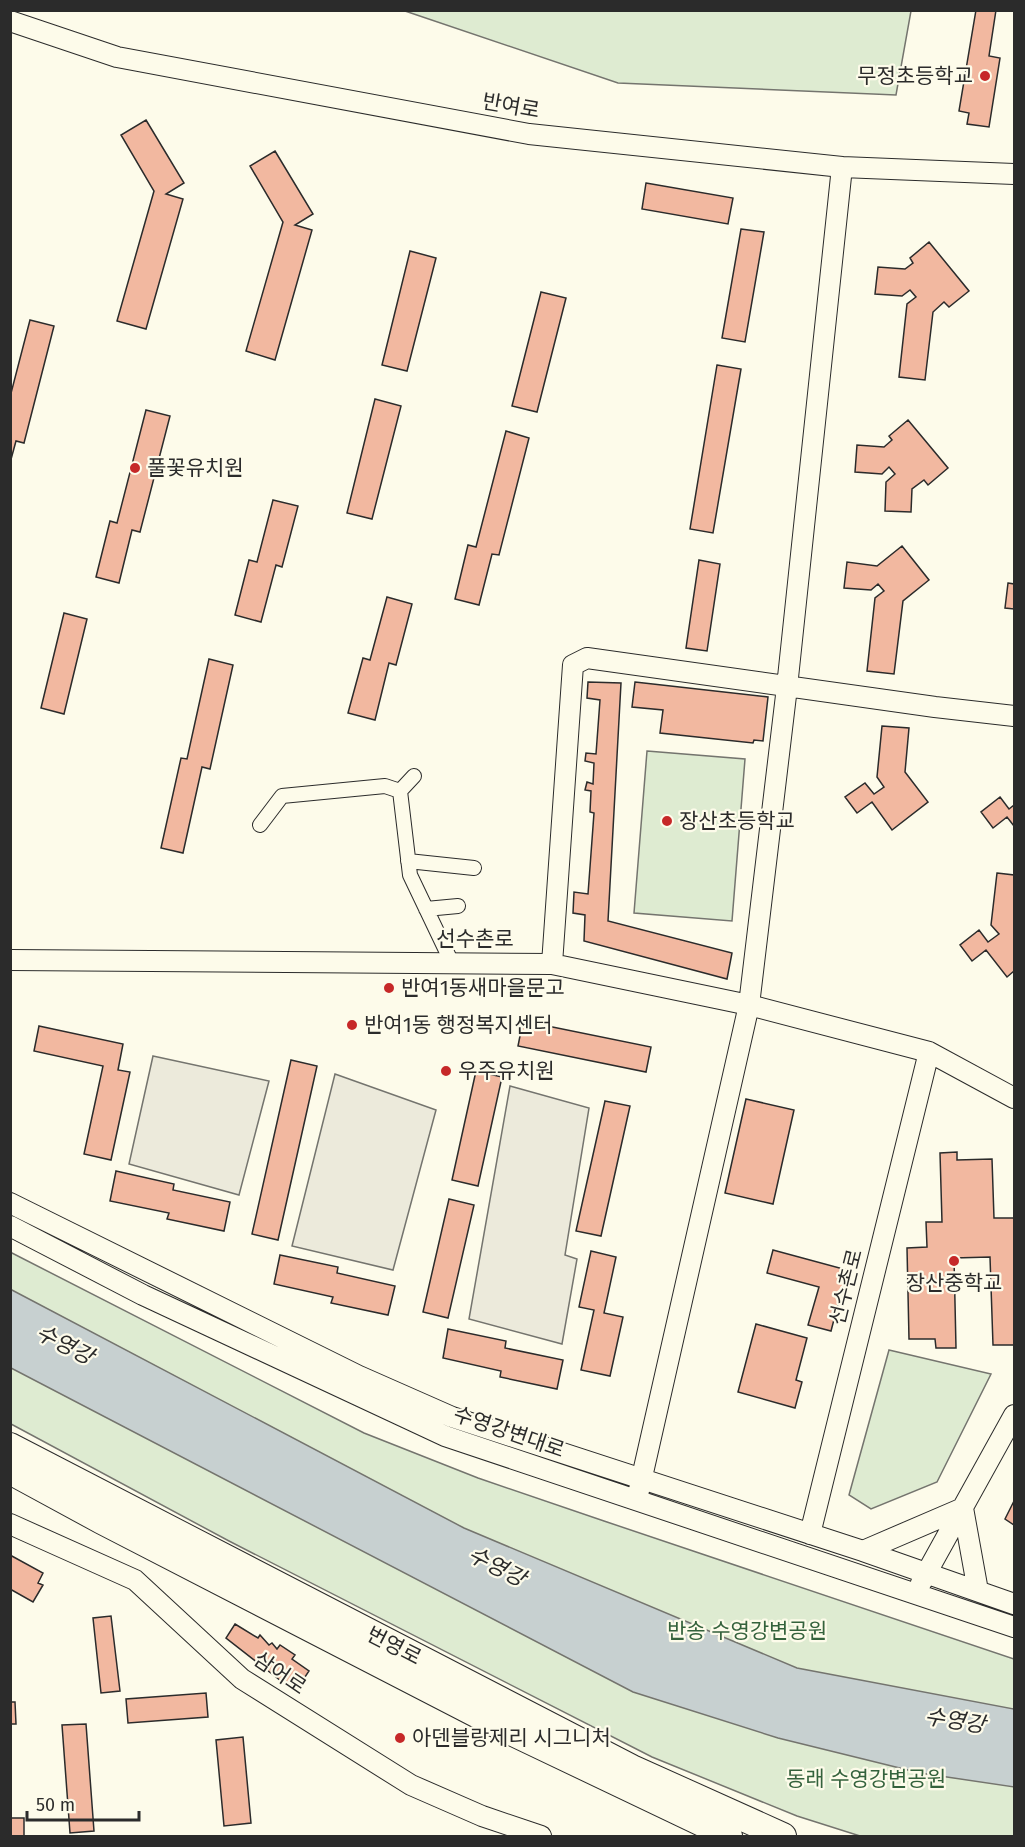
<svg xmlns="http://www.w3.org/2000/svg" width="1025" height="1847" viewBox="0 0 1025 1847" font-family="'Fira Sans','Noto Sans KR',sans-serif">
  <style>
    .green { fill: #deebd1; stroke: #74746e; stroke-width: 1.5 }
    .parking { fill: #eceadb; stroke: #74746e; stroke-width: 1.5 }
    .water { fill: #c7d0d0; stroke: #74746e; stroke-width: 1.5 }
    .building { fill: #f2b8a0; stroke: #2b2b2b; stroke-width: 1.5 }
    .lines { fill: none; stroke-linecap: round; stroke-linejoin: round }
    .street-casing { stroke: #2b2b2b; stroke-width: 16 }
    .secondary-casing { stroke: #2b2b2b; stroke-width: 22 }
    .highway-casing { stroke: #2b2b2b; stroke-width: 28 }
    .street { stroke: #fdfbea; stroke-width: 14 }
    .secondary { stroke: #fdfbea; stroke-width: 20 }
    .highway { stroke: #fdfbea; stroke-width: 26 }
    .poi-dot { fill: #c62828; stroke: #fdfbea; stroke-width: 2 }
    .labels { text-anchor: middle; stroke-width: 4.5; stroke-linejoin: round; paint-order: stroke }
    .poi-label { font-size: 21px; fill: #2b2b2b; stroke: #fdfbea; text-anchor: start }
    .street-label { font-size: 21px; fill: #2b2b2b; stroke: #fdfbea }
    .park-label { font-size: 21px; fill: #34623c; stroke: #fdfbea }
    .water-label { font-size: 22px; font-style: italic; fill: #2b2b2b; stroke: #fdfbea }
  </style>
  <rect width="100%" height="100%" fill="#fdfbea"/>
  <path class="green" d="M405,11L911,10V11L896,95L618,83Z
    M647,751L745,759L732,921L634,913Z
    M10,1252L364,1433L478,1478L604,1521L1014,1659V1836H860L797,1816L652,1757L229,1541L11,1424Z
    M889,1350L991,1374L937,1482L871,1509L849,1495Z"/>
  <path class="parking" d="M153,1056L269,1081L239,1195L129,1164Z
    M335,1074L436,1110L393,1270L292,1246Z
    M510,1086L589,1108L565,1255L577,1259L562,1344L469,1319Z"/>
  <path class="water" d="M10,1289L464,1528L797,1668L1014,1709V1787L920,1773L778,1738L633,1692L11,1368Z"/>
  <path class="building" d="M976,10H996L989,56L1000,58L989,127L967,124L969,113L959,111Z
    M146,120L184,183L166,194L183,199L146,329L117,321L154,191L121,135Z
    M275,151L313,214L295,225L312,230L275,360L246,351L283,222L250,166Z
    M646,183L733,198L728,224L642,209Z
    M741,229L764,232L745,342L722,338Z
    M929,242L969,291L949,307L944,302L933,312L925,380L899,377L907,304L916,297L910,290L902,296L875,294L878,267L905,269L913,263L910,258Z
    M410,251L436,258L407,371L382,365Z
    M541,292L566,298L537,412L512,406Z
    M30,320L54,326L24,443L16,441L10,463V397Z
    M717,365L741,369L713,533L690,529Z
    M375,399L401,406L372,519L347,513Z
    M146,410L170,416L140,532L132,530L119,583L96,577L110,521L117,523Z
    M908,420L948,468L928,485L924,480L912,489L911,512L885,511L886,482L895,474L889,467L882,474L855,472L857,445L884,447L892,440L889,436Z
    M506,431L529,438L499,555L492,554L479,605L455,599L468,545L476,547Z
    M273,500L298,506L282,567L276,565L261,622L235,615L249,560L257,562Z
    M902,546L929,580L903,601L894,674L867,671L875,598L884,591L878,584L871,590L844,588L847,562L877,566Z
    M699,560L720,564L707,651L686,648Z
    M1008,583L1014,584V609L1005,608Z
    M387,597L412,604L396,665L389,663L375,720L348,713L363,658L370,660Z
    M64,613L87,619L64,714L41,708Z
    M209,659L233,665L210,769L202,767L183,853L161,848L181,758L187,759Z
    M588,682L621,683L608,921L732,953L727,979L584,941L585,915L573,913L574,892L588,894L594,813L590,812L591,791L585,790L587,782L593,784L594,763L585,761L586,753L596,754L600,700L587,698Z
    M635,682L768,697L763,741L754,740L753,743L660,733L663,710L632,707Z
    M882,726L909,728L905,772L928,802L892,830L872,802L857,813L845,797L865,783L874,794L884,787L877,777Z
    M1000,797L1009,809L1014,805V826L1007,817L993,828L981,812Z
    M997,873L1014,875V971L1007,977L986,950L972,961L960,945L979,930L988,942L999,934L991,925Z
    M523,1021L651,1047L646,1072L518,1046Z
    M39,1026L123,1044L118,1070L130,1072L111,1160L84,1154L103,1066L34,1051Z
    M291,1060L317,1066L278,1240L252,1234Z
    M476,1071L502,1077L478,1186L452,1180Z
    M746,1099L794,1110L773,1204L725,1193Z
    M605,1101L630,1106L601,1236L576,1231Z
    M957,1152V1160L992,1159L994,1218H1014V1345H993L990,1257L954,1258L956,1348H936L935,1339H909L907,1248L927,1247L926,1222H942L940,1153Z
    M116,1171L174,1184L173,1190L230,1202L224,1231L167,1219L169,1213L110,1201Z
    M449,1199L474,1205L448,1318L423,1312Z
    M773,1250L847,1270L831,1331L808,1325L819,1287L767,1273Z
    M591,1251L616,1257L604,1313L623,1317L610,1376L581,1370L594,1310L579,1307Z
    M280,1255L338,1267L337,1273L395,1286L388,1315L331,1303L333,1297L274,1284Z
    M756,1324L807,1338L796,1380L802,1382L795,1408L738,1392Z
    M448,1329L506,1341L505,1348L563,1360L557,1389L500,1377L501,1371L443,1358Z
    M1014,1501V1525L1005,1519Z
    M10,1555L43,1573L38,1583L43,1585L33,1602L10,1589Z
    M111,1616L120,1691L101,1693L93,1618Z
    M235,1624L258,1638L260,1635L269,1645L272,1643L277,1649L280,1645L295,1655L292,1659L309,1671L295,1692L226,1638Z
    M206,1693L208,1717L128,1723L126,1699Z
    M10,1702H15L16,1724H10Z
    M86,1724L94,1831L70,1833L62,1725Z
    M243,1737L251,1823L224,1826L216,1740Z
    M10,1818H24V1836H10Z"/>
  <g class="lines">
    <g class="street-casing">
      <path id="street" d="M414,776L400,791L410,875L452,963
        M260,825L282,796L385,786L400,791
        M408,861L474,868
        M426,909L458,906"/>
    </g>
    <g class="secondary-casing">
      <path id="secondary" d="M10,21L117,57L529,134L842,167L1014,174
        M10,960L552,964L749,1005L929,1052L1014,1098
        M552,964L573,665L587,658L935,707L1014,716
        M10,1203L359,1376L452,1417L863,1551L1014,1604
        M10,1226L143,1295L445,1436L1014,1627
        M637,1499L749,1005L787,687L842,167
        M10,1524L135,1580L242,1679L411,1785L482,1816L541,1836
        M810,1534L929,1052
        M863,1551L963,1508L978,1591
        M921,1583L1014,1415"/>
    </g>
    <g class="highway-casing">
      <path id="highway" d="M10,1446L632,1768L783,1836
        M10,1471L102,1521L509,1731L729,1836"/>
    </g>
    <use href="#street" class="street"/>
    <use href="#secondary" class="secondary"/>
    <use href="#highway" class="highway"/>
  </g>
  <g class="poi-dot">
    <circle cx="985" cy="76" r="6"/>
    <circle cx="135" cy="468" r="6"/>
    <circle cx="667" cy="821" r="6"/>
    <circle cx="389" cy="988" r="6"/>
    <circle cx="352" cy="1025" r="6"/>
    <circle cx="446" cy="1071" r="6"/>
    <circle cx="954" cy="1261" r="6"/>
    <circle cx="400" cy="1738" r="6"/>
  </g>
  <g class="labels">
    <g class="poi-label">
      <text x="973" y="83" text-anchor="end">무정초등학교</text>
      <text x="147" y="475">풀꽃유치원</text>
      <text x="679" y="828">장산초등학교</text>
      <text x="401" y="995">반여1동새마을문고</text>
      <text x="364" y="1032">반여1동 행정복지센터</text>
      <text x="458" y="1078">우주유치원</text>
      <text x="954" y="1290" text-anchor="middle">장산중학교</text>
      <text x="412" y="1745">아덴블랑제리 시그니처</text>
    </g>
    <g class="street-label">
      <text transform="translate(511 106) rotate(10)" y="7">반여로</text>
      <text x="475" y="946">선수촌로</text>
      <text transform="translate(846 1287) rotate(-76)" y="7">선수촌로</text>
      <text transform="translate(509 1432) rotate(19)" y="7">수영강변대로</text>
      <text transform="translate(394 1646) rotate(27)" y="7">번영로</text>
      <text transform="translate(280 1673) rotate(34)" y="7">삼어로</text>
    </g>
    <g class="park-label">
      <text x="747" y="1638">반송 수영강변공원</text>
      <text x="866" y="1786">동래 수영강변공원</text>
    </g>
    <g class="water-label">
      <text transform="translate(65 1344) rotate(27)" y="8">수영강</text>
      <text transform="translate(497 1566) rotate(27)" y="8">수영강</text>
      <text transform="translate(955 1720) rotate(9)" y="8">수영강</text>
    </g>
  </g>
  <rect width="1025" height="1847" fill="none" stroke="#2b2b2b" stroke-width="24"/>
  <path d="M27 1811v9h112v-9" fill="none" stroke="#2b2b2b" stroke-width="3"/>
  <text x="36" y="1811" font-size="18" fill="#2b2b2b" stroke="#fdfbea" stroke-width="4.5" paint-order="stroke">50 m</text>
</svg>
